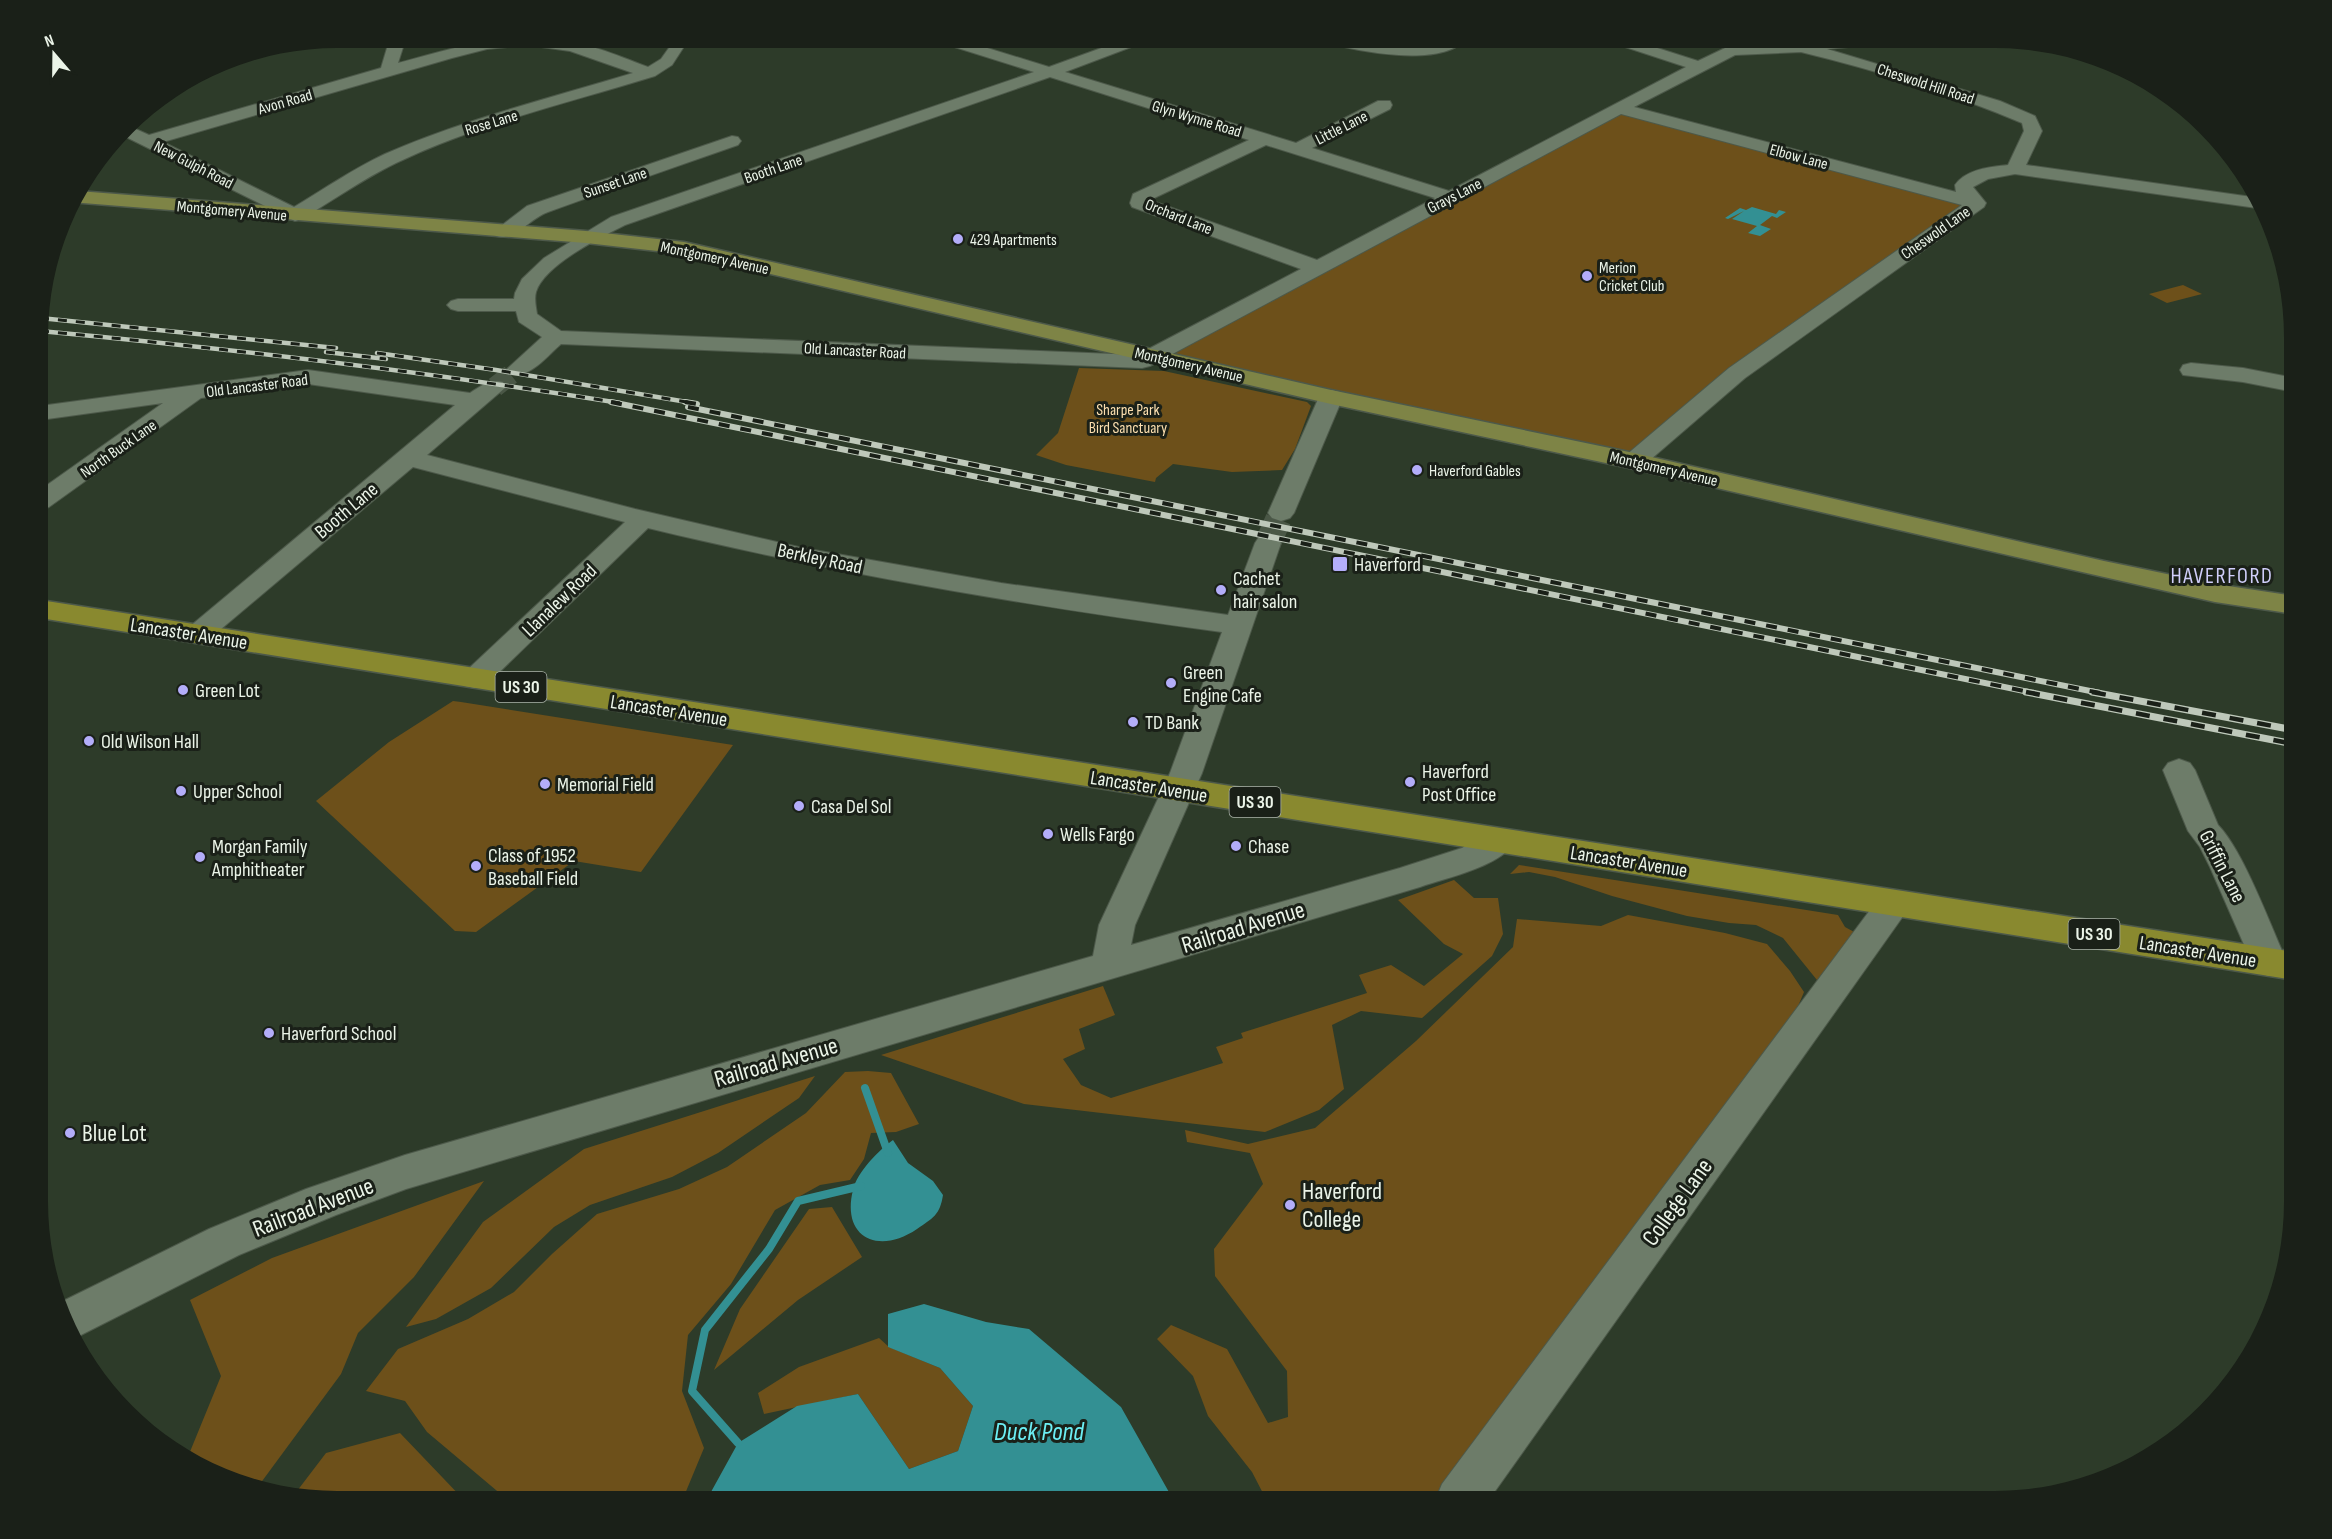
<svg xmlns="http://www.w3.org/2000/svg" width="2332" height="1539" viewBox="0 0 2332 1539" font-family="'Sofia Sans Condensed',sans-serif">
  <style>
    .green { fill: #6d501a }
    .water { fill: #339093 }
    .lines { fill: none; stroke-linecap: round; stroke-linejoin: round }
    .stream { stroke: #339093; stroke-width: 8 }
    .minor-tunnel-far1 { stroke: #4a5746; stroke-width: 20; stroke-dasharray: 20 10; stroke-linecap: butt }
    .minor-tunnel { stroke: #4a5746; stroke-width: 26; stroke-dasharray: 26 14; stroke-linecap: butt }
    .minor-casing { stroke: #4d594a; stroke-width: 2 }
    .major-casing { stroke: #4d594a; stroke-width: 3 }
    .highway-casing { stroke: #4d594a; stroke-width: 3 }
    .minor { fill: #6d7c69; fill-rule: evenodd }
    .major { fill: #7e8446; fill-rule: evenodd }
    .highway { fill: #89892f; fill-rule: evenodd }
    .rail-far2-casing { stroke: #bec8ba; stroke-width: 4.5 }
    .rail-far1-casing { stroke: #bec8ba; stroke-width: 6 }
    .rail-casing { stroke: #bec8ba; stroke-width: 7 }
    .rail-far2 { stroke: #1a2018; stroke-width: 3; stroke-dasharray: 9; stroke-linecap: butt }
    .rail-far1 { stroke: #1a2018; stroke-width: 4; stroke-dasharray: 11; stroke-linecap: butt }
    .rail { stroke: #1a2018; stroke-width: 4.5; stroke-dasharray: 14; stroke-linecap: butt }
    .poi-dot { fill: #b3adf9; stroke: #1a2018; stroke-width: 2 }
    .labels { text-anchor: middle; stroke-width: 6; stroke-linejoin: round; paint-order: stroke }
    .far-street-label { font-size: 16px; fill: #ebf4e8; stroke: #1a2018 }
    .far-poi-label { font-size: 16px; fill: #ebf4e8; stroke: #1a2018; text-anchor: start }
    .far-park-label { font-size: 16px; fill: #fcdfaf; stroke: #1a2018 }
    .shield { fill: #1a2018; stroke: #acb4aa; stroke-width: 1.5 }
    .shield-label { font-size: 18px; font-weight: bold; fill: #ebf4e8 }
    .street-label { font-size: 20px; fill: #ebf4e8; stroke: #1a2018 }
    .poi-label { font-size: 20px; fill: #ebf4e8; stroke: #1a2018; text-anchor: start }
    .quarter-label { font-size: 22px; letter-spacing: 1.5px; fill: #d0cefa; stroke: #1a2018 }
    .near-street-label { font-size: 24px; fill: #ebf4e8; stroke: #1a2018 }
    .near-poi-label { font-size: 24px; fill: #ebf4e8; stroke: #1a2018; text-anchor: start }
    .near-water-label { font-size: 26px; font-style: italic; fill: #6ceff4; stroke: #1a2018 }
  </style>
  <rect width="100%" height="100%" fill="#2d3b29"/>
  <path class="green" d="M1621,109L1977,203L1634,461L1154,356Z
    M2183,285L2202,294L2167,303L2149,294Z
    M1079,368L1164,371L1307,402L1311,406L1295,449L1282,470L1232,472L1173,464L1156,478L1155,482L1066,465L1036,455L1058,433Z
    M453,701L461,702L733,745L641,872L574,861L476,932L455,931L316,801L389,742Z
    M1519,865L1838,915L1845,927L1856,933L1821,985L1783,938L1756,925L1729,923L1687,916L1612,896L1555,877L1529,872L1510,874Z
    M1454,880L1474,898H1498L1503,934L1492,956L1422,1018L1361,1011L1332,1025L1344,1089L1319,1110L1265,1132L1024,1104L881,1055L1103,986L1115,1015L1079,1029L1085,1049L1063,1059L1081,1085L1111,1098L1223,1063L1216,1047L1243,1038L1241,1033L1367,993L1359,975L1391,965L1424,986L1463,954L1444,944L1398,900Z
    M1628,915L1725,933L1767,944L1790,971L1804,992L1796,1011L1578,1312L1435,1501H1267L1252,1472L1208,1416L1193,1376L1157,1339L1171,1325L1227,1349L1268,1423L1288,1417L1287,1371L1215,1276L1214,1249L1263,1184L1250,1153L1187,1142L1185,1130L1248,1144L1315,1128L1416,1041L1513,947L1517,919L1601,926Z
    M868,1071L891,1073L919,1124L896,1132L871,1133L864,1159L850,1180L820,1185L775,1210L731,1284L688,1335L682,1391L704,1448L682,1501H509L427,1432L405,1401L366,1391L398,1349L468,1319L514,1292L552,1254L597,1214L679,1189L727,1167L806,1113L845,1072Z
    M815,1076L799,1098L718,1153L672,1177L590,1205L554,1227L491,1288L436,1319L406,1327L483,1222L584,1149Z
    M484,1181L414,1277L358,1333L341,1374L257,1488L241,1486L226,1478L228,1474L187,1459L221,1376L190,1300L272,1258Z
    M832,1207L862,1257L798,1300L714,1370L740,1309L809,1209Z
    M879,1338L889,1347L940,1368L973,1406L958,1451L909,1469L858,1394L764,1414L758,1393L799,1367Z
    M400,1433L465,1501H336L294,1495L326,1453Z"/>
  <path class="water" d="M1752,207L1776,214L1779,210L1786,212L1777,218L1772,216L1760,225L1771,229L1760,236L1748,233L1757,226L1732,219L1744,211L1728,219L1725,218L1740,208L1746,210Z
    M893,1140L908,1163L933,1181L943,1195C940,1215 933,1218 917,1229C879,1255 841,1238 853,1190C857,1172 879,1150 893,1140Z
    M924,1304L986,1322L1029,1329L1121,1407L1174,1501H706L738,1443L797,1406L858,1394L909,1469L958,1451L973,1406L940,1368L888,1347V1314Z"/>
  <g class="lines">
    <path class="stream" d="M865,1088L888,1153
      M738,1443L692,1391L705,1330L769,1249L798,1201L861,1186"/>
    <path class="minor-tunnel-far1" d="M495,387L518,369"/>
    <path class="minor-tunnel" d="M1268,543L1281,513"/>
    <g class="minor-casing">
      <path id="minor" d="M390,38H406L398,63C447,50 495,34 546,38C581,40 616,55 648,67L661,59L676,38H693L685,45L672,65L655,76C568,103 477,124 396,163C363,179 333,200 302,219L295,221L122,135L129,126L149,135L381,68ZM527,45L570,51L633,73C551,98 465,119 385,154C353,169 324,189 294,207L163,142L452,58L487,49Z
        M938,38H955L1049,67L1129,38H1149L1147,41L1065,72L1296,143L1378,101H1390L1392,105L1390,109L1312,148L1449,191L1686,67L1607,41L1605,38H1626L1698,61L1746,38H1764L1756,44L1801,42L1813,45L1815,42C1841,35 1871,38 1898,38L1896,41L1891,43L1827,49L2000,101L2035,116L2042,131L2026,165L2259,198L2264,209L2015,174L1988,179L1973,187L1986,203L1984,207L1745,378L1643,466L1634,468L1625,466L1622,461L1625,456L1729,368L1962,205L1621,114L1150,366L1142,368L561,344C547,356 530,379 510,374L507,369L542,337L519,322L516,311H458L451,309L447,305L451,301L458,299H514L515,293L522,279L544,258L611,217L1034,72L945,44ZM1801,52C1875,70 1951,93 2022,123L2024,131L2008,165C1990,167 1966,169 1955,185L1956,192L1634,107L1735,55ZM1050,77L1249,140L1133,194L1130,203L1132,207L1301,269L1137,355L561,331L537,314C536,307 534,299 536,292C544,265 601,237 625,225ZM1266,145L1435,198L1317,260L1150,200Z
        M1316,38C1348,35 1379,47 1411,46C1431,45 1448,36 1467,38C1441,70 1353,50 1319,41Z
        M732,136L738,137L741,141L738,145C675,167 611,189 548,212C530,218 516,241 496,236L493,232L527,206Z
        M2191,363L2243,368L2294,378V392L2243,382L2183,375L2180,370L2183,365Z
        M308,370L470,393C481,386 489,379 503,382L506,387L427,455L635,509L803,548L1001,583L1228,615L1255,543L1259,537L1268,535L1277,537L1281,543L1202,773L1135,925L1131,945L1400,868L1462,848L1487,833L1499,829L1511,833L1516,841C1500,867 1448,877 1420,887L406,1189L336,1215L239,1255L73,1339L61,1302L209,1229L306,1189L405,1155L1093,956L1099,925L1170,773L1222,632C1029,606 838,574 648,528L485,686L475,688L465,686L460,679L465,672L625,522L413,467L208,640L198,643L188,640L184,634L188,628L455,405L308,384L201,398L49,507L40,510V490L163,403L40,420V406Z
        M1331,390L1339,392L1343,397L1294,513L1290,518L1281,521L1272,518L1268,513L1319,397L1323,392Z
        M2179,759L2190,763L2195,770L2218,825C2243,850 2271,927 2287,962L2282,972L2269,976L2256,972L2210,867L2200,847L2188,831L2163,770L2168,763Z
        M1894,890L1906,894L1911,903L1906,912L1488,1501H1435L1442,1484L1882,894Z"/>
    </g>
    <g class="major-casing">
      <path id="major" d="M78,191L586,231L684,242L1331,390L1634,453L2104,561L2215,584L2294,596V614L2215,602L2104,577L1634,469L1331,404L684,254L586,243L70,202Z"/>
    </g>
    <g class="highway-casing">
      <path id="highway" d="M40,600L2294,952V980L40,618Z"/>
    </g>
    <use href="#minor" class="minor"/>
    <use href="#major" class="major"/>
    <use href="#highway" class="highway"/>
    <g class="rail-far2-casing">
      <path id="rail-far2" d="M40,318L336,348
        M40,331C234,349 427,372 620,403
        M326,352L386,359
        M377,353L496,370L693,403"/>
    </g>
    <g class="rail-far1-casing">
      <path id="rail-far1" d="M611,402L2034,693
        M685,402L697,404
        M688,407L2100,693"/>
    </g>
    <g class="rail-casing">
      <path id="rail" d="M2026,692L2294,744
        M2092,692L2294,730"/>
    </g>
    <use href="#rail-far2" class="rail-far2"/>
    <use href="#rail-far1" class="rail-far1"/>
    <use href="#rail" class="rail"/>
  </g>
  <g class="poi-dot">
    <circle cx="958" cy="239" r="6"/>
    <circle cx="1587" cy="276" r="6"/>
    <circle cx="1417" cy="470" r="6"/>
    <rect x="1332" y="556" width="16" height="16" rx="3"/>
    <circle cx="1221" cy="590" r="6"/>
    <circle cx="1171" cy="683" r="6"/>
    <circle cx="183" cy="690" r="6"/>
    <circle cx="1133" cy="722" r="6"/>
    <circle cx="89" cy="741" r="6"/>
    <circle cx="1410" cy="782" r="6"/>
    <circle cx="545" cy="784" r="6"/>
    <circle cx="181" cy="791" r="6"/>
    <circle cx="799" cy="806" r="6"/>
    <circle cx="1048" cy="834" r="6"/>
    <circle cx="1236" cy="846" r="6"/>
    <circle cx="200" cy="857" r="6"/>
    <circle cx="476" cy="866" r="6"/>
    <circle cx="269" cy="1033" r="6"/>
    <circle cx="70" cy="1133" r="6"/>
    <circle cx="1290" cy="1205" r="6"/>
  </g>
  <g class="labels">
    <g class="far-street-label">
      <text transform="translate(1926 83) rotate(18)" y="6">Cheswold Hill Road</text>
      <text transform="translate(285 101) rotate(-16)" y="6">Avon Road</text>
      <text transform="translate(1197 118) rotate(17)" y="6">Glyn Wynne Road</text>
      <text transform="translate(491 122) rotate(-17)" y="6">Rose Lane</text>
      <text transform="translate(1341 127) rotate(-27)" y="6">Little Lane</text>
      <text transform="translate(1799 156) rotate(15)" y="6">Elbow Lane</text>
      <text transform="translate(194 164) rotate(27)" y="6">New Gulph Road</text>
      <text transform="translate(773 168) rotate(-19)" y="6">Booth Lane</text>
      <text transform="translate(615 182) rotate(-19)" y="6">Sunset Lane</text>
      <text transform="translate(1454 195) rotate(-27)" y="6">Grays Lane</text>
      <text transform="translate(232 210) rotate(5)" y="6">Montgomery Avenue</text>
      <text transform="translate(1179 216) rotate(22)" y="6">Orchard Lane</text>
      <text transform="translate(1935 232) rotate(-35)" y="6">Cheswold Lane</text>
      <text transform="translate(715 257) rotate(12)" y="6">Montgomery Avenue</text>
      <text transform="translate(855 350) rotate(3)" y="6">Old Lancaster Road</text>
      <text transform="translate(1189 364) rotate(13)" y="6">Montgomery Avenue</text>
      <text transform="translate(257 385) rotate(-7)" y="6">Old Lancaster Road</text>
      <text transform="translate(118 448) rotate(-35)" y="6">North Buck Lane</text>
      <text transform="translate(1664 468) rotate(13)" y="6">Montgomery Avenue</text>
    </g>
    <g class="far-poi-label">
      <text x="970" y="245">429 Apartments</text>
      <text x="1599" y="273">Merion<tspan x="1599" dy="18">Cricket Club</tspan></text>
      <text x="1429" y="476">Haverford Gables</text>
    </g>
    <g class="far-park-label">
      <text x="1128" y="415">Sharpe Park<tspan x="1128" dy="18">Bird Sanctuary</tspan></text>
    </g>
    <g class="shield">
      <rect x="495.5" y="672" width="51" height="30" rx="4.5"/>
      <rect x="1229.5" y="787" width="51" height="30" rx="4.5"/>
      <rect x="2068.5" y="919" width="51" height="30" rx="4.5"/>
    </g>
    <g class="shield-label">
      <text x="521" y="693">US 30</text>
      <text x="1255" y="808">US 30</text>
      <text x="2094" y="940">US 30</text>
    </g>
    <g class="street-label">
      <text transform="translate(346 510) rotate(-40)" y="7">Booth Lane</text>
      <text transform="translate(820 558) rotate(12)" y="7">Berkley Road</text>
      <text transform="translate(559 600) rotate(-44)" y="7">Llanalew Road</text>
      <text transform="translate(189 633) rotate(9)" y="7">Lancaster Avenue</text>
      <text transform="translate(669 710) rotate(9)" y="7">Lancaster Avenue</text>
      <text transform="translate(1149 786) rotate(9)" y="7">Lancaster Avenue</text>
      <text transform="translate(1629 861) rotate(9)" y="7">Lancaster Avenue</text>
      <text transform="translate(2223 866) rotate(63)" y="7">Griffin Lane</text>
      <text transform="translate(2198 951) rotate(9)" y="7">Lancaster Avenue</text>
    </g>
    <g class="poi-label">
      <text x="1354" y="571">Haverford</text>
      <text x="1233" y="585">Cachet<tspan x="1233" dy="23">hair salon</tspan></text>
      <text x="1183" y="679">Green<tspan x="1183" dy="23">Engine Cafe</tspan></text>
      <text x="195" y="697">Green Lot</text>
      <text x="1145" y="729">TD Bank</text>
      <text x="101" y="748">Old Wilson Hall</text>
      <text x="1422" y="778">Haverford<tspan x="1422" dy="23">Post Office</tspan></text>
      <text x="557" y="791">Memorial Field</text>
      <text x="193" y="798">Upper School</text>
      <text x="811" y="813">Casa Del Sol</text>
      <text x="1060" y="841">Wells Fargo</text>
      <text x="212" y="853">Morgan Family<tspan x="212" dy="23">Amphitheater</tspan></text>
      <text x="1248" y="853">Chase</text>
      <text x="488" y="862">Class of 1952<tspan x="488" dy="23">Baseball Field</tspan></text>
      <text x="281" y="1040">Haverford School</text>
    </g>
    <g class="quarter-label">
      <text x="2222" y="583">HAVERFORD</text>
    </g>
    <g class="near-street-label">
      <text transform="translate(1243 927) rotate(-17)" y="8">Railroad Avenue</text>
      <text transform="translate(776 1062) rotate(-16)" y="8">Railroad Avenue</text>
      <text transform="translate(1677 1202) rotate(-54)" y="8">College Lane</text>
      <text transform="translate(313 1207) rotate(-21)" y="8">Railroad Avenue</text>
    </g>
    <g class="near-poi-label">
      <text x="82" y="1141">Blue Lot</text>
      <text x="1302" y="1199">Haverford<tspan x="1302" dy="28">College</tspan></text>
    </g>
    <g class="near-water-label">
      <text x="1039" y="1440">Duck Pond</text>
    </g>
  </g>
  <path d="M0 0H2332V1539H0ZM337 48H1995A289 289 0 0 1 2284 337V1202A289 289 0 0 1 1995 1491H337A289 289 0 0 1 48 1202V337A289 289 0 0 1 337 48Z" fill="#1a2018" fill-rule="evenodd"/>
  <g transform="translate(54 54) rotate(340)" stroke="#1a2018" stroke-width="4.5" paint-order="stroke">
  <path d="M0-4.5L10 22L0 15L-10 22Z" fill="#ebf4e8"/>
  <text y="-9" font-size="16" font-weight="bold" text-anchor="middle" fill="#ebf4e8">N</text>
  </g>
</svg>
